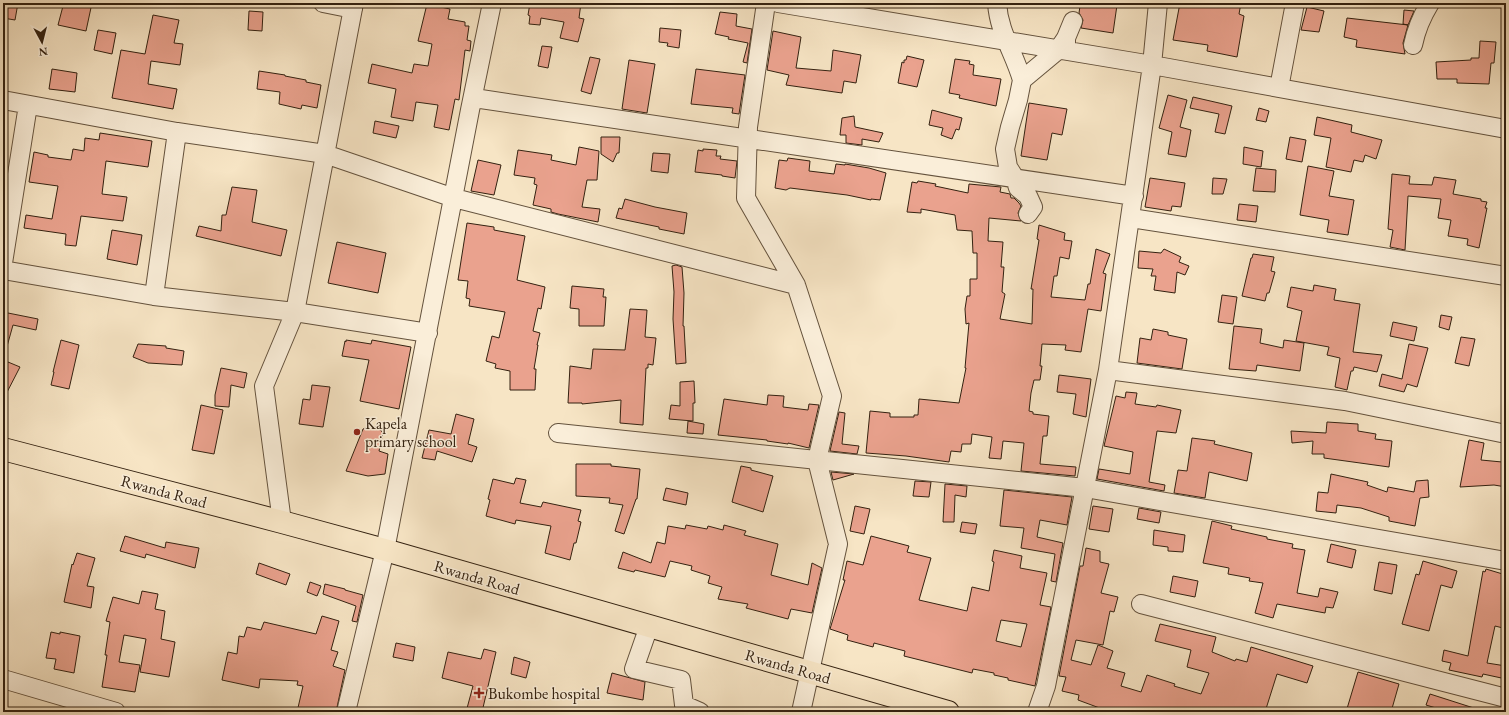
<svg xmlns="http://www.w3.org/2000/svg" width="1509" height="715" viewBox="0 0 1509 715" font-family="'EB Garamond',serif">
  <style>
    .building { fill: #eaa28e; stroke: #332110; fill-rule: evenodd }
    .lines { fill: none; stroke-linecap: round; stroke-linejoin: round }
    .minor-casing { stroke: #64523d; stroke-width: 20 }
    .highway-casing { stroke: #332110; stroke-width: 24 }
    .minor { stroke: #faeed9; stroke-width: 18 }
    .highway { stroke: #f7e5c5; stroke-width: 22 }
    .poi-dot { fill: #8f2418; stroke: #faeed9; stroke-width: 1.5 }
    .labels { text-anchor: middle; stroke-width: 3; stroke-linejoin: round; paint-order: stroke }
    .poi-label { font-size: 16px; fill: #332110; stroke: #faeed9; text-anchor: start }
    .street-label { font-size: 16px; fill: #332110; stroke: #faeed9 }
  </style>
  <rect width="100%" height="100%" fill="#f7e5c5"/>
  <filter id="stains"><feTurbulence type="fractalNoise" baseFrequency=".005" numOctaves="4"/><feColorMatrix values="0 0 0 0 .2 0 0 0 0 .09 0 0 0 0 .02 0 0 0 .5 -.17"/></filter>
  <radialGradient id="worn" r=".72"><stop offset=".6" stop-color="#630" stop-opacity="0"/><stop offset="1" stop-color="#630" stop-opacity=".3"/></radialGradient>
  <path class="building" d="M3,3H18L15,20L3,18Z
    M67,3H92L86,31L58,25L63,6L66,7Z
    M530,3H581L579,18L584,19L578,42L560,38L564,22L541,18L540,25L529,24L530,16L528,15Z
    M1086,3H1105L1117,5L1113,33L1081,28L1083,20L1079,13L1080,6H1085Z
    M1180,3H1241L1239,14L1244,16L1237,57L1207,51L1208,45L1173,40Z
    M427,4L450,9L448,19L465,22V26H469L467,40L471,41L470,51L465,50L459,100L455,99L449,130L434,127L438,105L416,102L413,121L391,117L396,89L368,83L372,64L412,73L414,64L428,66L432,44L418,41Z
    M1307,7L1324,11L1319,32L1301,30Z
    M1404,10L1414,11L1408,25L1403,24Z
    M249,11L263,12L262,31L248,30Z
    M720,12L737,14L736,26L752,29L747,63L743,62L748,43L728,39L729,37L715,34Z
    M153,15L179,20L174,43L183,44L180,65L151,61L148,84L177,89L173,109L112,98L121,50L145,54Z
    M1347,18L1408,25L1403,43L1405,54L1356,47L1357,40L1344,37Z
    M660,28L681,30L679,48L667,46L668,43L659,42Z
    M98,30L116,33L112,54L94,50Z
    M773,31L801,37L796,68L831,71L833,50L861,55L856,83L844,81L842,93L786,85L789,75L767,70Z
    M1480,41L1496,42L1494,63H1491L1489,84L1457,83V79H1437L1436,62L1471,60V58H1479Z
    M542,46L552,47L548,68L538,66Z
    M907,56L924,60L917,87L898,83L902,62L904,63V60H906Z
    M590,57L600,59L591,94L581,91Z
    M955,59L970,61L969,64L974,65L973,75L1001,79L996,106L959,98L960,95L949,93Z
    M629,60L655,64L647,113L622,109Z
    M52,69L77,73L75,92L49,89Z
    M696,69L745,75L739,114L732,113L733,108L691,104Z
    M259,71L285,75V76L306,80V82L321,85L317,108L302,105L301,109L279,104L280,92L257,89Z
    M1168,95L1187,100L1180,127L1191,130L1186,157L1168,154L1172,132L1159,128Z
    M1193,97L1232,106L1225,134L1215,132L1219,114L1190,108Z
    M1029,103L1067,109L1062,135L1052,133L1047,160L1021,156Z
    M1259,108L1269,111L1266,122L1256,120Z
    M932,110L962,118L959,130L956,129L952,139L941,135L943,128L929,125Z
    M854,116L855,127L883,133L879,142L862,139V145L846,143V135H840L842,118Z
    M1317,117L1352,125L1351,132L1382,140L1376,159L1365,155L1363,162L1354,160L1351,172L1326,167L1331,138L1314,135Z
    M375,121L399,126L396,138L373,133Z
    M100,133L152,141L148,167L106,161L102,194L127,197L123,221L81,216L76,246L65,245L66,234L24,228L26,215L52,219L58,186L29,182L34,152L48,155V157L71,160L73,149L84,151L85,138L99,140Z
    M601,137H620L619,153H617L613,162L601,154Z
    M1290,137L1306,140L1302,162L1286,159Z
    M579,147L599,151L597,180H587L582,207L600,209L598,222L558,214L551,212V209L533,205L537,185L534,184L535,178L514,175L518,150L552,155L551,160L576,165Z
    M1244,147L1263,151L1261,167L1243,164Z
    M703,149L717,150L716,156H721L720,159L737,161L735,178L722,176V175L695,172L698,150L703,151Z
    M653,153L670,154L668,173L651,171Z
    M788,158L810,161L809,171L834,174L836,164L845,165V164L869,168L886,173L880,200L871,199V200L847,195L790,188L786,190L775,188L779,160L787,161Z
    M478,160L501,165L494,195L471,191Z
    M1308,166L1334,171L1329,196L1354,200L1348,235L1327,232L1329,220L1300,215Z
    M1256,168L1276,170L1275,192L1253,191Z
    M1392,174L1410,176L1409,184L1432,185L1434,177L1456,180L1453,194L1481,199V201L1487,202L1485,208H1487L1479,248L1467,245L1468,239L1448,236L1451,220L1438,218L1441,199L1408,196L1405,250L1390,247L1393,230L1388,229Z
    M1150,178L1185,183L1181,207L1172,206L1171,211L1145,207Z
    M1213,178L1227,179L1223,194H1212Z
    M918,181L936,184L935,186L968,193L969,184L1001,187L1000,192L1010,194L1011,198H1014L1019,203L1021,206L1018,213L1021,221L989,218L988,241L1003,242L1001,267H1004L1002,292L1005,294L1000,319L1032,324L1033,289H1031L1039,240L1037,239L1039,225L1065,233L1064,240L1072,241L1069,259L1060,257L1057,276H1054L1051,297L1085,300L1088,284H1090L1096,249L1110,254L1103,273L1106,274L1101,311L1088,309L1081,352L1065,350L1066,345L1042,344L1040,366H1042L1040,380H1034L1031,393L1029,411L1033,412V414L1049,416L1047,436H1043L1040,464L1076,467L1075,476L1021,471L1024,443L1003,441L1001,459L989,458L992,437L972,434L971,444H962L961,452L951,451L949,462L906,456L866,453L870,411L890,413V417H914V415H918L919,399L959,403L966,368H965L969,323L966,324L965,309L967,296H970V279H977V253H973L972,231L957,230L955,215L921,209V213L907,212L912,182L917,183Z
    M232,187L257,190L252,222L287,230L281,256L196,236L199,226L221,231L222,215H226Z
    M625,199L655,207L687,213L684,234L659,229V227L616,218L619,208L622,209Z
    M1239,204L1258,206L1256,222L1237,220Z
    M467,223L494,227V230L525,236L517,280L545,287L541,309L538,308L533,331L540,333L537,345H538L534,369H536L535,390H510V371L495,368L496,364L486,361L492,336L499,338L505,312L469,306L470,299L466,298L468,281L458,280Z
    M112,230L142,235L137,265L107,259Z
    M337,242L386,253L378,293L328,283Z
    M1164,249L1181,257L1179,262L1189,266L1185,275L1177,272L1175,293L1154,290L1156,276H1151L1153,269L1138,268L1139,251L1161,253Z
    M1253,254L1274,257L1271,271L1275,272L1269,293H1267L1265,301L1242,296L1251,258H1252Z
    M676,265L682,267L684,293L683,326H684L686,363L676,364L673,319L674,292L672,266Z
    M1314,285L1336,289L1334,300L1360,304L1353,352L1382,355L1377,372L1354,367L1353,371H1351L1347,390L1335,387L1340,358L1327,355L1329,347L1296,341L1302,311L1287,307L1291,287L1313,291Z
    M572,286L604,289L603,297H606L604,326H579V309L570,308Z
    M1222,295L1237,297L1233,324L1218,322Z
    M630,309L647,310L645,337L656,338L653,365L648,364V368H646L643,425L620,423L621,400L582,404V403H568L570,366L591,369L593,349L625,350Z
    M3,312L38,319L36,330L13,325L6,350H3Z
    M1441,315L1452,317L1449,330L1439,327Z
    M1393,322L1417,327L1414,341L1390,336Z
    M1234,326L1262,329L1260,343L1283,348L1284,340L1304,343L1300,371L1257,365L1256,371L1229,369Z
    M1153,329L1168,332V335L1187,339L1182,369L1137,363L1140,338L1151,340Z
    M1461,337L1475,339L1469,366L1455,363Z
    M61,340L79,345L69,389L51,385L54,372H53Z
    M346,340L371,344L372,340L411,347L399,409L360,401L369,360L342,356L345,341L346,342Z
    M138,344L166,346V348L184,351L182,365L148,363L133,357Z
    M1409,344L1428,348L1417,387L1407,384L1404,392L1379,386L1382,374L1402,379Z
    M8,362L20,367L3,400V373Z
    M221,368L247,373L244,388L231,385L229,407L215,406V395Z
    M1059,375L1091,379L1086,417L1073,414L1076,394L1057,392Z
    M694,381L695,403H693V421L669,419L671,405L680,406V382Z
    M312,385L330,387L323,427L299,424L303,399L310,400Z
    M1126,392L1137,393L1135,404L1156,407L1157,405L1181,410L1176,433L1157,431L1149,482L1165,485L1164,491L1097,479L1099,469L1130,474L1133,452L1104,446L1116,396L1125,398Z
    M768,395L784,396L783,407L808,410L809,404L819,405L809,448L788,443V444L767,441V440L718,435L724,399L767,405Z
    M201,405L223,410L214,454L192,450Z
    M839,412L845,413L842,444L859,446L857,454L830,451Z
    M456,414L474,419L468,444L477,447L472,462L437,451L435,460L422,458L429,430L451,434Z
    M688,421L704,424L703,434L687,433Z
    M1327,422L1358,424V431L1376,434L1375,439L1392,441L1389,467L1324,458V454H1312L1313,441L1292,443L1291,431L1326,433Z
    M371,426L379,428L383,433L379,451L388,454L385,474L368,476L346,471L363,429Z
    M1192,438L1215,441L1214,444L1252,453L1247,481L1209,472L1205,498L1174,493L1178,470L1187,471Z
    M1469,440L1484,443L1481,460L1502,462V466L1506,465V487L1494,485L1460,487Z
    M576,464H611V466L640,469L637,499H636L624,534L615,531L623,505L609,503L610,498L576,496Z
    M741,466L751,468V470L773,476L763,512L732,502Z
    M831,472L854,474L833,480Z
    M1331,474L1368,482L1367,485L1387,492L1388,487L1414,492L1416,481L1428,480L1429,497L1420,498L1415,526L1389,521V517L1361,508L1337,505L1336,513L1316,511L1318,492L1328,493Z
    M516,478L526,480L520,503L541,507L543,502L581,510L578,521L581,522L576,543H574L570,560L545,553L551,526L516,520L515,524L486,516L490,500L488,499L493,479L514,484Z
    M915,481L931,482L929,497L913,496Z
    M945,484L967,486L966,497L955,495L954,522H943Z
    M666,488L688,493L686,505L663,500Z
    M1004,490L1072,497L1067,525L1040,520L1037,537L1063,543L1056,582L1051,581L1055,554L1021,548L1024,528L1000,526Z
    M855,506L870,509L864,534L850,531Z
    M1093,506L1113,509L1109,532L1089,529Z
    M1139,508L1161,512L1159,523L1137,519Z
    M1212,521L1232,526L1231,529L1267,537V539L1293,544L1292,548L1305,550L1297,593L1318,597L1320,588L1338,592L1333,608L1326,607L1325,613L1277,604L1273,618L1255,613L1263,583L1249,581L1250,578L1228,574L1229,568L1203,563Z
    M962,522L977,524L975,534L960,532Z
    M686,525L707,529L708,526L723,530L724,525L746,531L744,535L778,544L771,575L808,585L812,563L822,568L812,613L791,609L788,619L746,608L748,604L718,599L722,587L708,583L710,576L691,570L692,566L670,561L665,577L635,570L634,572L618,568L623,552L651,563L657,542L665,544L668,526L685,529Z
    M1154,530L1185,535L1183,552L1168,551V547L1153,545Z
    M125,536L165,548L166,542L199,548L195,568L146,554L145,558L120,551Z
    M871,536L909,546L907,552L931,558L919,600L967,611L972,587L989,591L994,562L992,561L994,550L1022,556L1020,568L1047,573L1040,605L1051,607L1035,686L1008,680V678L994,675V673L973,669L972,673L904,656L905,651L874,643L873,647L847,640L848,635L830,629L845,580H843L847,561L863,565ZM1001,620L1027,624L1021,647L996,641Z
    M1331,544L1356,550L1352,568L1327,562Z
    M1086,548L1100,551V562L1109,564L1101,593L1118,597L1114,612L1110,611L1103,645L1076,640L1071,660L1091,665L1098,645L1113,651L1107,668L1125,673L1121,686L1141,692L1147,675L1175,684L1174,686L1201,694L1209,673L1187,667L1191,650L1155,641L1160,624L1216,637L1212,652L1235,661L1236,659L1247,662L1251,647L1313,666L1307,683L1277,674L1265,712H1105V710L1078,700L1079,695L1062,691L1066,677L1059,676L1080,566H1083Z
    M77,553L95,558L87,586L94,587L91,608L64,602L72,564L73,565Z
    M1423,561L1457,571L1452,588L1441,585L1429,631L1402,624L1416,574L1419,575Z
    M1379,562L1397,565L1392,594L1374,590Z
    M259,563L290,574L286,585L256,574Z
    M1486,569L1506,575V615L1503,628L1495,626L1487,663L1506,666V679L1483,674L1482,677L1449,670L1451,663L1442,661L1444,650L1468,656L1483,571L1485,572Z
    M1173,576L1198,581L1195,597L1170,592Z
    M310,582L321,586L317,596L307,592Z
    M325,584L345,589V590L363,595L357,622L352,621L356,606L323,594Z
    M142,591L158,594L155,609L165,611L161,639L175,642L169,677L140,672L146,639L124,635L119,662L140,665L135,692L102,687L107,655H105L110,622L106,621L113,597L139,604Z
    M322,616L339,621L331,650L338,652L333,666L345,670L336,712H297L303,686L297,685L298,681L260,679L259,688L222,680L228,652L237,654L239,636L244,637L247,627L261,630L264,622L316,634Z
    M51,632L60,634V632L80,636L74,673L54,669L56,659L46,658Z
    M396,643L415,647L413,661L393,657Z
    M484,649L496,652L482,712H466L473,686L442,678L448,652L481,659Z
    M514,657L530,662L526,678L511,674Z
    M1358,672L1399,684L1391,712H1346Z
    M612,673L645,682L643,700L607,693Z
    M1430,694L1480,710V712H1449L1426,705Z"/>
  <g class="lines">
    <g class="minor-casing">
      <path id="minor" d="M323,3L353,9
        M766,3L748,127L746,198L796,285L832,396L817,460L838,544L801,712
        M778,3L1152,65L1506,129
        M997,3C999,33 1014,52 1022,80
        M1413,45C1416,30 1422,16 1430,3
        M1066,49V38L1073,21
        M1279,88L1295,3
        M474,98L1134,196
        M3,100L177,132L325,154L454,198L796,285
        M1028,214L1033,207L1028,196L1018,188L1015,178L1008,167L1005,149L1010,127L1018,100L1022,80L1058,50L1066,38
        M1131,218L1506,276
        M3,263L28,105
        M3,270L154,296L295,312L428,333
        M154,296L177,132
        M1108,370L1345,401L1506,434
        M558,433L1085,488L1506,561
        M282,522L264,386L295,312L354,3
        M1141,604L1506,698
        M649,626L634,669L681,680L684,705L700,712
        M3,679L116,712
        M346,712L385,550L470,110L492,3
        M1037,712L1046,686L1108,370L1152,65L1158,3"/>
    </g>
    <g class="highway-casing">
      <path id="highway" d="M3,449L282,522L385,550L948,712"/>
    </g>
    <use href="#minor" class="minor"/>
    <use href="#highway" class="highway"/>
  </g>
  <g class="poi-dot">
    <circle cx="357" cy="432" r="4"/>
    <path d="M477 687h4v4h4v4h-4v4h-4v-4h-4v-4h4z"/>
  </g>
  <g class="labels">
    <g class="poi-label">
      <text x="365" y="429">Kapela<tspan x="365" dy="18">primary school</tspan></text>
      <text x="488" y="699">Bukombe hospital</text>
    </g>
    <g class="street-label">
      <text transform="translate(164 491) rotate(15)" y="6">Rwanda Road</text>
      <text transform="translate(477 577) rotate(16)" y="6">Rwanda Road</text>
      <text transform="translate(788 666) rotate(16)" y="6">Rwanda Road</text>
    </g>
  </g>
  <rect width="1509" height="715" fill="none" stroke="#f7e5c5" stroke-width="16"/>
  <rect x="4" y="4" width="1501" height="707" fill="none" stroke="#332110" stroke-width="2"/>
  <rect x="8" y="8" width="1493" height="699" fill="none" stroke="#332110"/>
  <g transform="translate(42 42) rotate(173)" stroke="#faeed9" stroke-width="3" paint-order="stroke">
  <path d="M0-3L7 15L0 10L-7 15Z" fill="#332110"/>
  <text y="-6" font-size="11" font-weight="bold" text-anchor="middle" fill="#332110">N</text>
  </g>
  <rect width="100%" height="100%" filter="url(#stains)"/>
  <rect width="100%" height="100%" fill="url(#worn)"/>
</svg>
